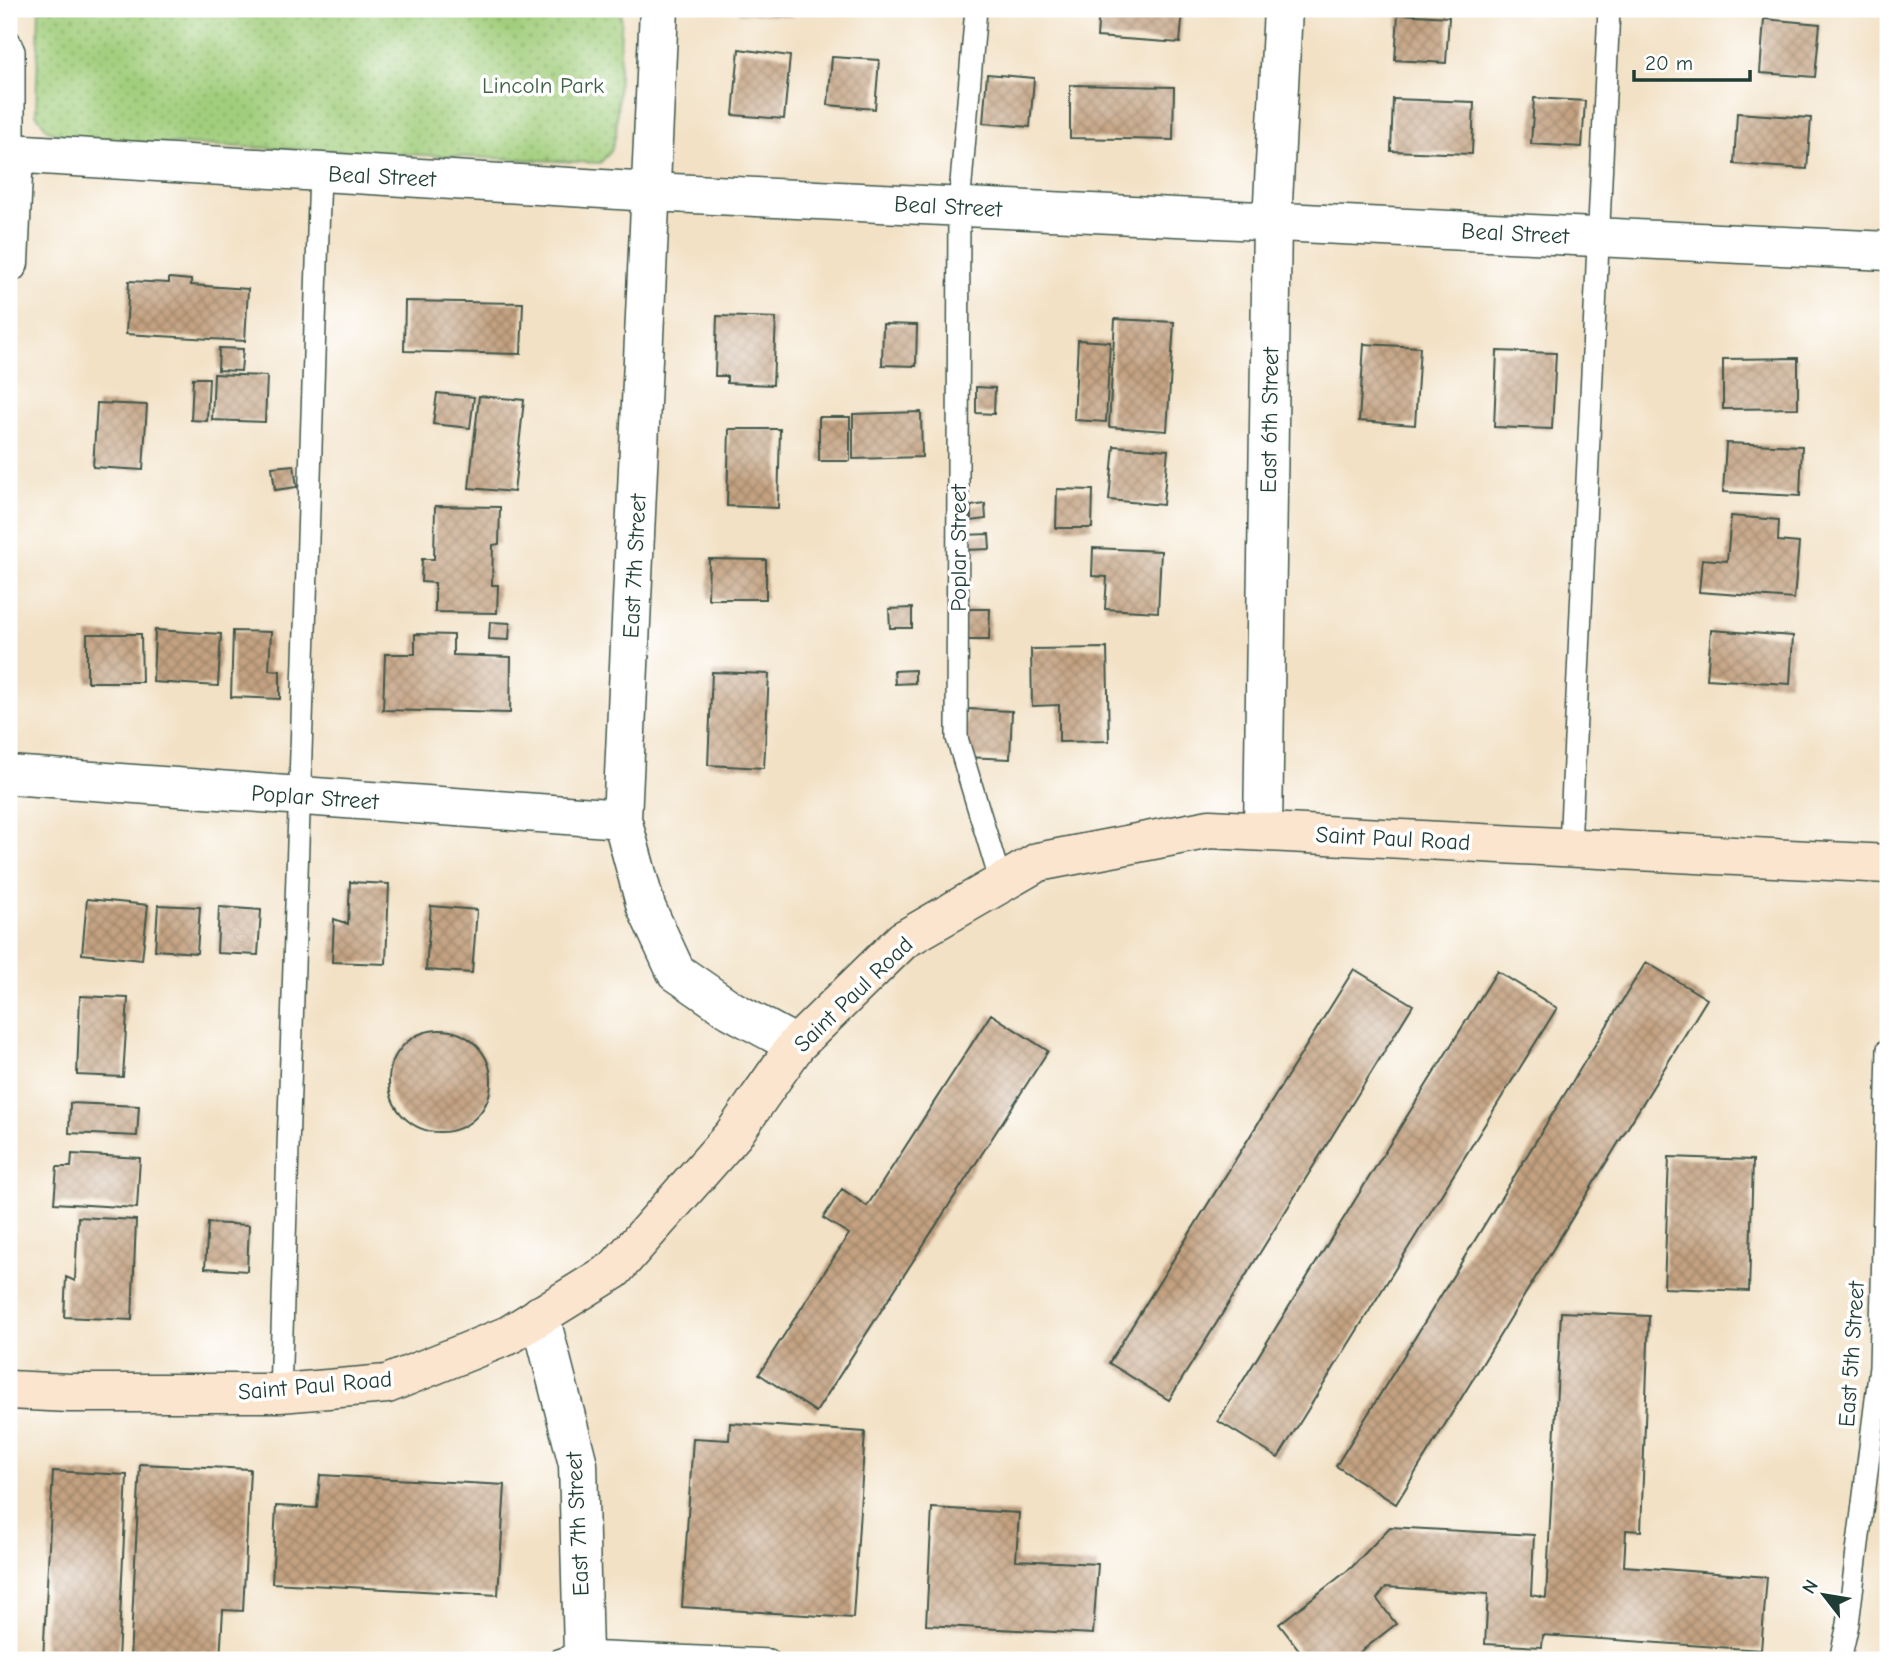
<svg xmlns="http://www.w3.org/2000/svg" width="1897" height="1669" viewBox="0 0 1897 1669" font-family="'Comic Neue',sans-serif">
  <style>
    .grass { fill: url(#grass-dots); stroke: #608658; stroke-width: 2 }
    .building { fill: url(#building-cross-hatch) }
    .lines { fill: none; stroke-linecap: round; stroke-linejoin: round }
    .service-casing { stroke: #3f564a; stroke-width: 24 }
    .minor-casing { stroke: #3f564a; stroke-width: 41 }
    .secondary-casing { stroke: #3f564a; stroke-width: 41 }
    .service { stroke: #fff; stroke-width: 21 }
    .minor { stroke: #fff; stroke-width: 38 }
    .secondary { stroke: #fbe5cf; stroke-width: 38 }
    .labels { text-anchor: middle; stroke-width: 7; stroke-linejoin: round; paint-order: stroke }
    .park-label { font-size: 23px; fill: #406146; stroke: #fff }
    .street-label { font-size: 23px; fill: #1f3d34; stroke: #fff }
  </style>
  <defs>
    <pattern id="grass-dots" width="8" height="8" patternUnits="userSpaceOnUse" patternTransform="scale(1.75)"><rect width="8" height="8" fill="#a1ce7b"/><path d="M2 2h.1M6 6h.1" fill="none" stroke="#83a866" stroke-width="1.8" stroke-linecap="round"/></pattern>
    <pattern id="building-cross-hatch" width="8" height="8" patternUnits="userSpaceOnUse" patternTransform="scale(1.75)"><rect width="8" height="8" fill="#c4a281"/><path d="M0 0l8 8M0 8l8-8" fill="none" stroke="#9f856a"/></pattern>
  </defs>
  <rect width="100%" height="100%" fill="#fff"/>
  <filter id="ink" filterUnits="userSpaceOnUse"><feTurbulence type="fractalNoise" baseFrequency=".0143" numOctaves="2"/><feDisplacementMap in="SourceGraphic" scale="14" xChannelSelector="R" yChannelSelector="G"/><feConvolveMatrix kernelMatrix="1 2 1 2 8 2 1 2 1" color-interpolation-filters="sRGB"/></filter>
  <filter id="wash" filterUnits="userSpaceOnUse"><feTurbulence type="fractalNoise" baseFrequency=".00686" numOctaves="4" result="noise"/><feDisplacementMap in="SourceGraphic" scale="28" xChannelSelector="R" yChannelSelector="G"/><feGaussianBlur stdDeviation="1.57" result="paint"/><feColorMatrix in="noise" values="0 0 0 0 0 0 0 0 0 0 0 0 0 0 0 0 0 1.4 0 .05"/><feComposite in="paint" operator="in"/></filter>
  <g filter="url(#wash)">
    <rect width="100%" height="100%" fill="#f2e1c5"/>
    <path class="grass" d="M39,9H622L616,134L611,151L600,163L66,139L48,130L36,114Z"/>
    <g id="blocks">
      <path class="building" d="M739,9H794L793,17L738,13Z
        M1099,9H1183L1180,43L1097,37Z
        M1398,14L1449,17L1446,63L1395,60Z
        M1764,19L1820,24L1815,77L1760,73Z
        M739,49L790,56L784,119L733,115Z
        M832,57L879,60L875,109L828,105Z
        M987,74L1034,78L1030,127L983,123Z
        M1070,85L1174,87L1173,140L1070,138Z
        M1534,98L1585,101L1582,147L1531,144Z
        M1393,99L1474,102L1472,154L1391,151Z
        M1737,113L1811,118L1807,169L1734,164Z
        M169,278L191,280V285L248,289L245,341L126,334L129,281L169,283Z
        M405,301L523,303L521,354L404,351Z
        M717,316L776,318L773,385L727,383V376H715Z
        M1115,319L1174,322L1167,431L1109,427Z
        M883,324L917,325L916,366L882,365Z
        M1078,340L1110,342L1106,422L1074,420Z
        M1364,344L1420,347L1415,425L1359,421Z
        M219,348L243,349L241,371L218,370Z
        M1497,351L1556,353L1552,429L1494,427Z
        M1798,358V408L1723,409V359Z
        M214,374L267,376L265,422L212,420Z
        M193,378H209L207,421L191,420Z
        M976,387L995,388L994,414L976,413Z
        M437,393L474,397L470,428L433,424Z
        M479,396L524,400L514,492L469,488Z
        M97,403L147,405L143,470L93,467Z
        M921,412L922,457L853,459V414Z
        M819,417H850V461H819Z
        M729,429H780L778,508L727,506Z
        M1726,443L1802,446L1800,496L1723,492Z
        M1114,446L1168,450L1163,505L1109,500Z
        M294,465L297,487L275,490L272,467Z
        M1057,489L1093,490L1092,528H1056Z
        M985,504L986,519L971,521V506Z
        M435,506L500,507L499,544L493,545L492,585H498L497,613L435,612V583L421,582L422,559H434Z
        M1731,516L1779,520L1778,541L1799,543L1794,599L1699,592L1702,559L1727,561Z
        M989,534L990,549L965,550L964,535Z
        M1093,548L1161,551L1158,612L1105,609L1107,577L1092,576Z
        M709,559L766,560V599H708Z
        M912,608V628H890L889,609Z
        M964,609H990L989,640H964Z
        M490,622L510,623L509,640L489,639Z
        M155,630L221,634L218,686L153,682Z
        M1711,630L1793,636L1790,684L1707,679Z
        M233,631L271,632L269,670L280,671V699L231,697Z
        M87,634H141L142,682H87Z
        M415,634L453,635V655L511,657L510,713L383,710L385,654H415Z
        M1107,648L1109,741L1059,742V705L1032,706L1031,649Z
        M915,670V683L895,684L894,671Z
        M712,672L769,674L764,768L708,765Z
        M967,709L1012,711L1010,759L965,757Z
        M350,882L389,884L386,964L332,962L334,919L348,924Z
        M87,899L148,905L142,960L82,954Z
        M158,905L200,907L197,953L155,950Z
        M431,906L477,910L472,973L426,970Z
        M219,907L261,910L258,955L217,953Z
        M1646,962L1707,999L1396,1504L1336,1466Z
        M1354,969L1413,1005L1169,1400L1109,1363Z
        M1497,971L1557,1008L1278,1458L1218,1421Z
        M80,996L128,998L123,1077L77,1075Z
        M991,1014L1048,1051L816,1412L759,1374L849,1234L823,1218L842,1189L867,1206Z
        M389 1081a51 51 0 1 1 102 0a51 51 0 1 1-102 0Z
        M70,1103L139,1106L137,1136L69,1133Z
        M72,1154L140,1158L137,1208L54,1203L57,1167H71Z
        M1669,1157L1753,1160L1749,1291L1664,1288Z
        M78,1217L136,1220L132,1320L64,1317L66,1277L75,1281Z
        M208,1223L249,1225L247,1271L205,1268Z
        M1561,1312L1649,1316L1641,1531L1626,1530L1624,1566L1767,1577L1761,1650L1543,1635L1542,1647L1485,1644L1488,1594L1386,1587L1377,1599L1396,1624L1350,1660H1307L1279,1624L1352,1567L1390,1527L1534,1535L1531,1595L1546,1598Z
        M730,1423L865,1432L853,1618L682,1607L693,1438L729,1440Z
        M140,1464L250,1469L243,1611L223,1610L220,1660H130Z
        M53,1471L127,1475L118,1660H43Z
        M320,1475L505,1485L498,1595L272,1583L276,1506L317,1508Z
        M932,1508L1019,1513L1016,1560L1098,1564L1093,1634L926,1625Z"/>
    </g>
  </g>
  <g filter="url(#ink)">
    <use href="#blocks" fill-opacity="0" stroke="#3f564a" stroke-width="2"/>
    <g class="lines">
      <g class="service-casing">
        <path id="service" d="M976,9L959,206L957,738L1001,883
          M9,40L14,51V153
          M1570,847L1609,9
          M280,1393L320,172
          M559,1660L583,1652L769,1660
          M1840,1660L1848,1624L1880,1367L1888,1049"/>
      </g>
      <g class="minor-casing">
        <path id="minor" d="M659,9L622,819L646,907L676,972L731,1010L796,1045
          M9,153L651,192L1888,251
          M9,263L14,153
          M9,775L622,819
          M1263,831L1272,221L1283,9
          M540,1315L578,1464L583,1652"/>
      </g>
      <g class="secondary-casing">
        <path id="secondary" d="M9,1390L69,1393H280L387,1384L509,1335L614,1270L733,1135L796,1045L903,940L1038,862L1210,829L1888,864"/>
      </g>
      <use href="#service" class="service"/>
      <use href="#minor" class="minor"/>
      <use href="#secondary" class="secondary"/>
    </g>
  </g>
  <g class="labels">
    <g class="park-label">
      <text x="543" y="93">Lincoln Park</text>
    </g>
    <g class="street-label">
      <text transform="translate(382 176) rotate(3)" y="8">Beal Street</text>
      <text transform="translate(948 206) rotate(3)" y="8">Beal Street</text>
      <text transform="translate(1515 233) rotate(3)" y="8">Beal Street</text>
      <text transform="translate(1269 420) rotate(-89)" y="8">East 6th Street</text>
      <text transform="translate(958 548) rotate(-90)" y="8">Poplar Street</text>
      <text transform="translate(634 566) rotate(-87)" y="8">East 7th Street</text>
      <text transform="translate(315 797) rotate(4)" y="8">Poplar Street</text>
      <text transform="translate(1393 838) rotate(3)" y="8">Saint Paul Road</text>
      <text transform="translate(853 994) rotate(-44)" y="8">Saint Paul Road</text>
      <text transform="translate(1851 1354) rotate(-86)" y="8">East 5th Street</text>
      <text transform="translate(315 1385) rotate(-5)" y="8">Saint Paul Road</text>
      <text transform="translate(577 1524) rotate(-93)" y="8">East 7th Street</text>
    </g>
  </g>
  <rect width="1897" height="1669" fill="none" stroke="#fff" stroke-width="35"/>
  <g transform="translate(1824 1595) rotate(301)" stroke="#ffffff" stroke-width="5" paint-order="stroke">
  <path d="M0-5L12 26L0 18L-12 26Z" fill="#1f3d34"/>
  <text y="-10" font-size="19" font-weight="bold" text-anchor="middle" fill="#1f3d34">N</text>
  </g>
  <path d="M1634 70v10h116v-10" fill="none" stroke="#1f3d34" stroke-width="3.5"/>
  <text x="1645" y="70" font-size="21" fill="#1f3d34" stroke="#ffffff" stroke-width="5" paint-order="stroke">20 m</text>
</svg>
